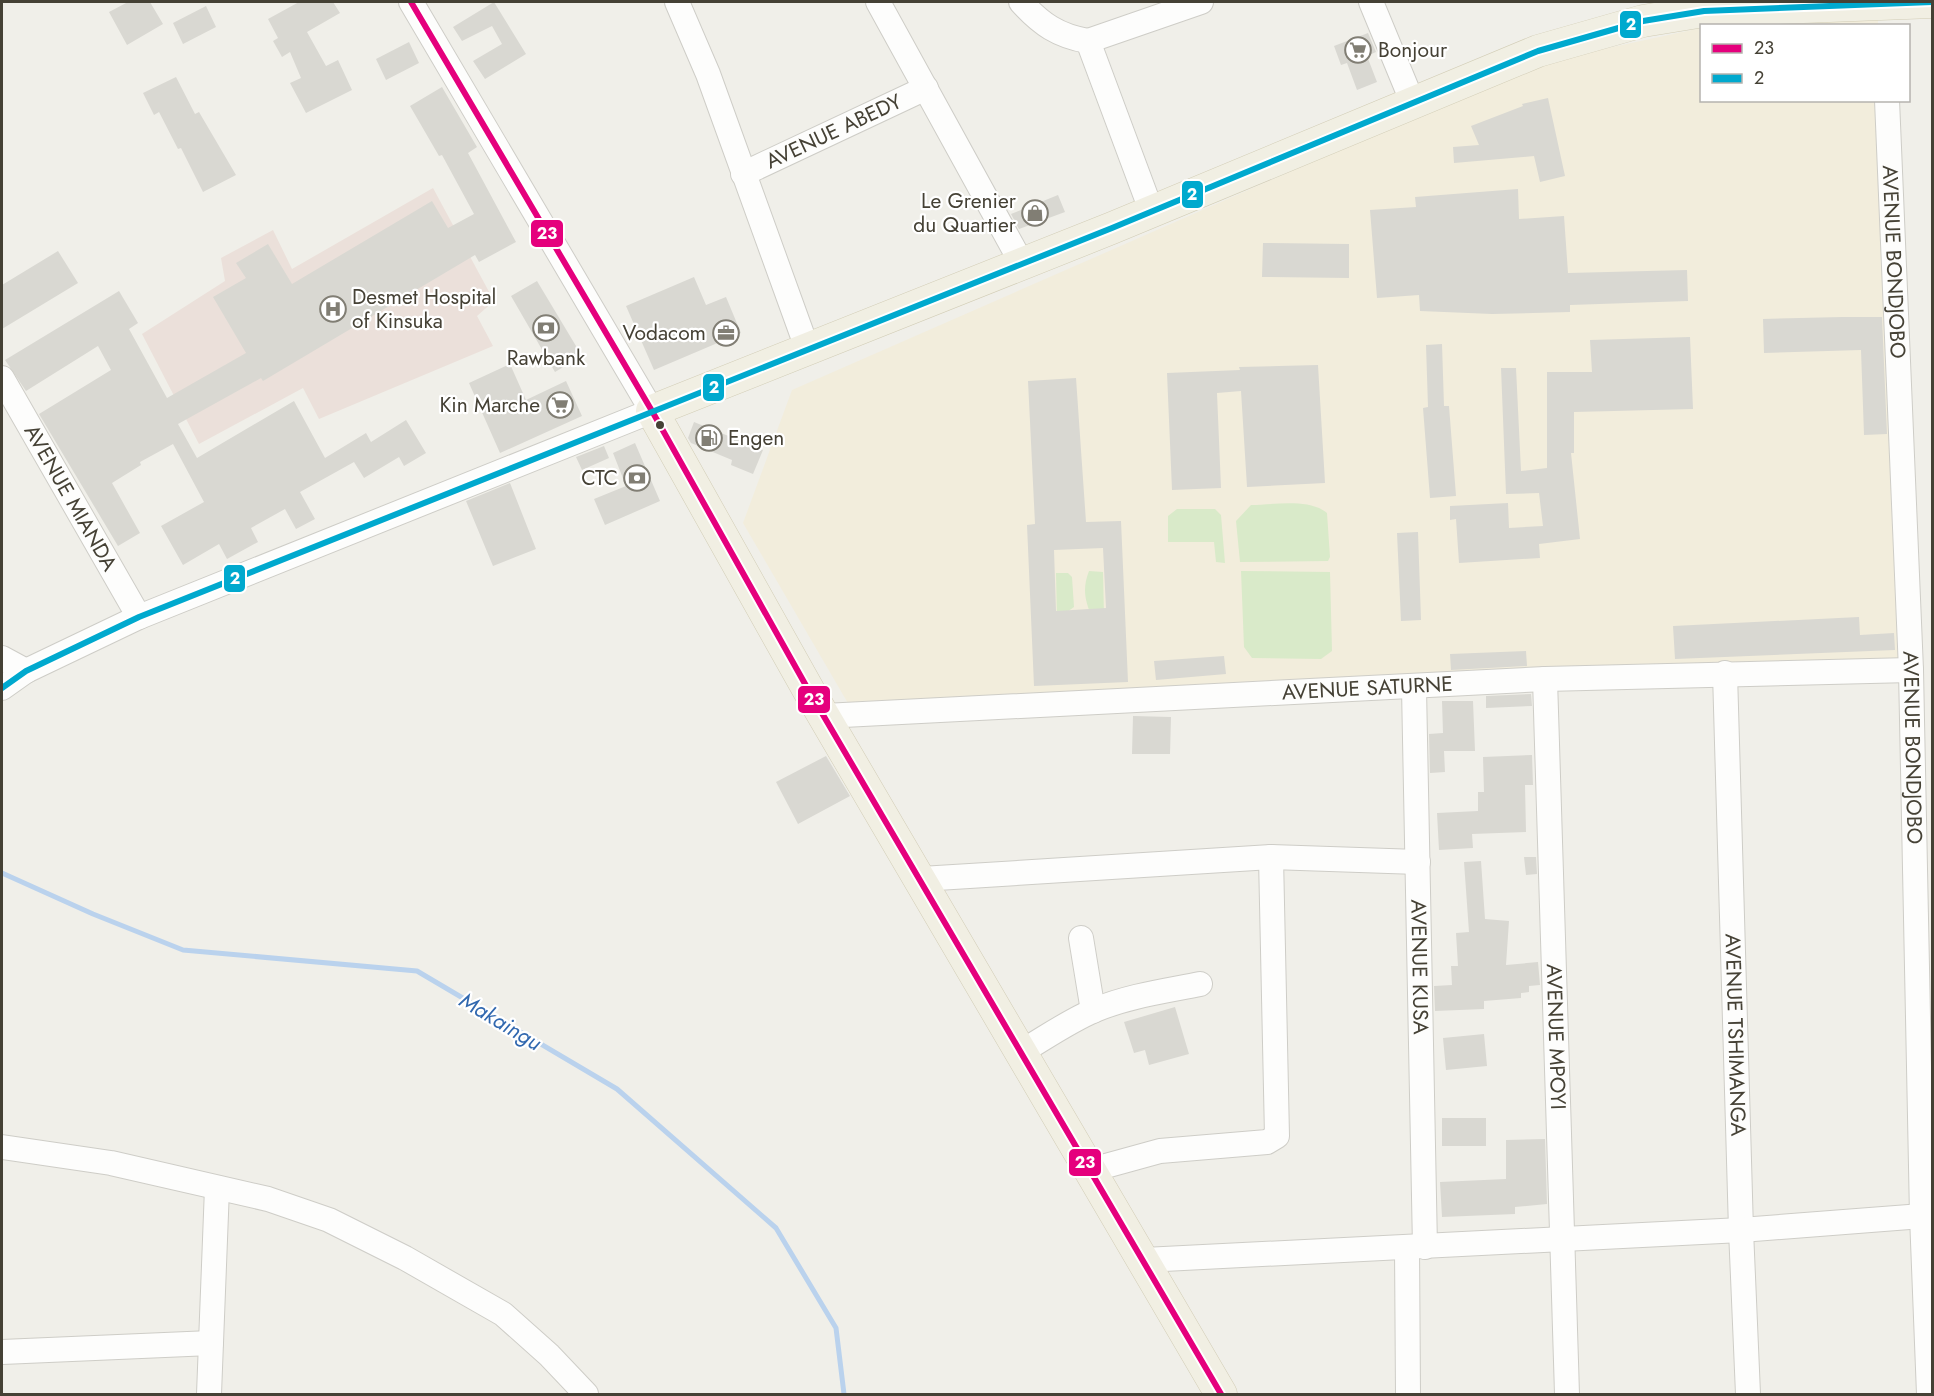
<svg xmlns="http://www.w3.org/2000/svg" width="1934" height="1396" viewBox="0 0 1934 1396" font-family="Jost,sans-serif">
  <style>
    .commercial { fill: #f2eddc }
    .medical { fill: #ebe0da }
    .green { fill: #d9eac9 }
    .lines { fill: none; stroke-linecap: round; stroke-linejoin: round }
    .stream { stroke: #bad2ed; stroke-width: 5 }
    .building { fill: #d9d8d2; fill-rule: evenodd }
    .minor-casing { stroke: #cecdc7; stroke-width: 26 }
    .major-casing { stroke: #d2cdb6; stroke-width: 33 }
    .minor { stroke: #fdfdfc; stroke-width: 24 }
    .major { stroke: #f1efe3; stroke-width: 32 }
    .bus-1-casing { stroke: #fff; stroke-width: 10 }
    .bus-2-casing { stroke: #fff; stroke-width: 10 }
    .bus-1 { stroke: #e5007d; stroke-width: 6 }
    .bus-2 { stroke: #00a9ce; stroke-width: 6 }
    .bus-dot { fill: #454135; stroke: #fff; stroke-width: 2 }
    .labels { text-anchor: middle; stroke-width: 4.5; stroke-linejoin: round; paint-order: stroke }
    .poi-label { font-size: 21px; fill: #454135; stroke: #fff; text-anchor: end }
    .street-label { font-size: 21px; fill: #454135; stroke: #fff }
    .water-label { font-size: 22px; font-style: italic; fill: #3168af; stroke: #fff }
    .line-badge { stroke: #fff; stroke-width: 2 }
    .badge-label { font-size: 16px; text-anchor: middle; font-weight: bold; fill: #fff }
  </style>
  <rect width="100%" height="100%" fill="#f0efe9"/>
  <path class="commercial" d="M1878,17V26H1714Z
    M1701,28L1702,100L1881,101L1904,658L849,705L743,523L792,390L1538,63Z"/>
  <path class="medical" d="M433,188L494,301L477,316L493,346L319,419L303,388L199,444L142,334L225,281L221,258L273,230L292,269Z"/>
  <path class="green" d="M1251,505C1273,505 1309,498 1327,513L1330,557L1328,561L1240,562L1236,521Z
    M1177,509H1215L1221,515L1225,563L1216,562L1214,542H1168V516Z
    M1089,571L1103,572L1104,616L1092,617C1085,601 1082,589 1089,571Z
    M1241,571L1330,572L1332,651L1321,659L1252,658L1244,647Z
    M1056,573H1068L1072,577L1074,607L1057,619Z"/>
  <g class="lines">
    <path class="stream" d="M2,873L93,914L183,950L417,971L617,1089L776,1228L836,1328L844,1394"/>
  </g>
  <path class="building" d="M128,2H150L163,24L127,45L109,12Z
    M299,2H333L340,13L307,32L326,66L338,60L352,90L306,113L290,83L301,78L290,52L282,57L273,41L278,38L268,19Z
    M494,2L526,54L485,79L473,61L502,44L492,26L462,41L453,27Z
    M206,6L216,27L183,44L173,23Z
    M1368,33L1376,52L1367,56L1377,82L1357,90L1347,63L1341,65L1334,46Z
    M409,42L419,63L386,80L376,59Z
    M176,77L195,114L199,112L236,175L203,192L181,148L178,149L159,112L154,115L143,93Z
    M442,87L477,147L468,153L516,242L479,262L475,255L263,381L261,378L178,424L197,458L294,401L325,458L366,433L371,442L406,420L426,453L404,466L399,457L364,478L354,462L300,492L315,519L296,529L285,509L251,528L258,542L227,559L219,544L183,565L161,526L204,502L173,444L140,462L141,465L112,483L140,533L118,546L39,414L111,370L98,346L26,391L5,360L119,291L138,323L129,329L167,398L246,353L213,297L246,278L236,263L268,244L292,284L432,201L448,228L474,214L442,155L439,156L410,106Z
    M1548,98L1565,176L1540,182L1534,156L1454,163L1453,147L1479,145L1471,126L1523,106L1522,104Z
    M1518,189L1519,219L1564,216L1568,273L1687,270L1688,301L1570,305V312L1492,314L1420,311L1419,295L1377,298L1370,210L1416,207L1415,197Z
    M1058,195L1065,212L1019,229L1011,214Z
    M1263,243L1349,244V278L1262,277Z
    M58,251L78,283L2,329V285Z
    M694,277L706,305L726,297L741,333L654,370L626,306Z
    M537,281L582,356L555,372L511,296Z
    M1842,317H1882L1887,434L1864,435L1861,350L1764,353L1763,319Z
    M1690,337L1693,409L1574,412V453H1571L1580,539L1539,544L1540,558L1459,563L1456,519L1450,520V506L1508,503L1509,528L1543,526L1539,493L1506,494L1501,368H1516L1521,471L1547,468V372H1592L1590,340Z
    M1442,344L1444,406H1449L1456,496L1430,498L1423,408L1428,407L1426,345Z
    M510,364L526,400L566,381L582,416L500,453L469,383Z
    M1318,365L1325,483L1247,487L1241,391L1217,393L1221,488L1172,490L1167,373L1240,370L1239,367Z
    M1076,378L1086,522L1121,521L1128,682L1034,686L1027,525L1035,524L1028,381ZM1103,548L1106,608L1056,611L1054,550Z
    M694,422L763,450L753,474L731,465L732,460L691,443L688,438Z
    M635,443L660,501L605,525L594,499L626,486L613,453Z
    M604,446L609,458L582,470L576,457Z
    M510,483L536,549L493,566L466,501Z
    M1418,532L1421,620L1401,621L1397,533Z
    M1859,617L1860,635L1894,633L1895,650L1675,659L1673,626Z
    M1526,651L1527,666L1451,670L1450,654Z
    M1224,656L1226,674L1156,680L1154,661Z
    M1531,694L1532,706L1486,708V696Z
    M1442,701H1473L1475,751H1444L1445,772L1430,773L1429,734L1443,733Z
    M1133,716L1171,717L1170,754H1132Z
    M1532,755L1533,785H1525L1526,832L1472,834L1473,848L1439,850L1437,813L1478,811V792H1484L1483,757Z
    M826,756L850,796L798,824L776,782Z
    M1524,857H1536L1537,874L1526,875Z
    M1481,861L1485,919L1509,921L1506,965L1538,962L1540,985L1529,986V992L1521,993V998L1484,1001V1009L1435,1011L1434,986L1452,985L1451,966H1458L1456,933L1469,932L1464,862Z
    M1175,1007L1189,1054L1149,1065L1145,1050L1134,1053L1124,1022Z
    M1484,1034L1487,1066L1446,1070L1443,1038Z
    M1442,1118H1486V1146H1442Z
    M1545,1139L1547,1204L1515,1207V1214L1442,1217L1440,1182L1506,1179V1140Z"/>
  <g class="lines">
    <g class="minor-casing">
      <g id="minor">
        <path d="M677,2L708,74L807,348"/>
        <path d="M878,2L1021,262"/>
        <path d="M1021,2C1041,24 1058,36 1088,41"/>
        <path d="M1371,2L1412,101"/>
        <path id="s1" d="M1887,100L1911,670L1922,1216L1929,1394"/>
        <path id="s2" d="M743,174L926,88"/>
        <path d="M1151,210L1088,41L1201,2"/>
        <path id="s3" d="M2,378L139,617"/>
        <path d="M2,658L26,671"/>
        <path id="s4" d="M1725,673L1741,1230L1748,1394"/>
        <path id="s5" d="M1545,679L1567,1394"/>
        <path d="M2,688L26,671L139,617L652,411L411,2"/>
        <path id="s6" d="M1414,688L1425,1247"/>
        <path id="s7" d="M824,716L1545,679L1911,670"/>
        <path d="M921,879L1271,857L1418,862"/>
        <path d="M1081,938L1093,1011"/>
        <path d="M1021,1052C1045,1038 1069,1021 1095,1010C1128,996 1165,991 1200,984"/>
        <path d="M2,1147L111,1163L268,1199L329,1220L405,1258L503,1314L549,1355L586,1394"/>
        <path d="M1091,1170L1160,1151L1267,1142L1277,1136L1271,857"/>
        <path d="M1407,1247L1408,1394"/>
        <path d="M1144,1260L1741,1230L1922,1216"/>
        <path d="M2,1352L211,1343"/>
        <path d="M209,1394L217,1188"/>
      </g>
    </g>
    <g class="major-casing">
      <path id="major" d="M1221,1394L809,691L652,411L1112,228L1538,51L1643,21L1704,11L1932,2"/>
    </g>
    <use href="#minor" class="minor"/>
    <use href="#major" class="major"/>
    <g class="bus-1-casing">
      <path id="bus-1" d="M411,2L652,411L809,691L1221,1394"/>
    </g>
    <g class="bus-2-casing">
      <path id="bus-2" d="M2,688L26,671L139,617L1112,228L1538,51L1643,21L1704,11L1932,2"/>
    </g>
    <use href="#bus-1" class="bus-1"/>
    <use href="#bus-2" class="bus-2"/>
  </g>
  <defs>
    <g id="supermarket-ring" transform="scale(1.35)"><circle r="9.5" fill="#fff" stroke="#817e74" stroke-width="1.5"/><path d="M-6-5.5h2.5l.6 2H6L4.5 2H-2.5L-4.4-4H-6ZM-1.5 3.2a1.3 1.3 0 1 0 .1 0ZM3 3.2a1.3 1.3 0 1 0 .1 0Z" fill="#817e74"/></g>
    <g id="shop-ring" transform="scale(1.35)"><circle r="9.5" fill="#fff" stroke="#817e74" stroke-width="1.5"/><path d="M-5-2.5h2.3a2.7 3.5 0 0 1 5.4 0H5L5.5 6h-11ZM-1.5-2.5h3a1.5 2.3 0 0 0-3 0Z" fill="#817e74"/></g>
    <g id="hospital-ring" transform="scale(1.35)"><circle r="9.5" fill="#fff" stroke="#817e74" stroke-width="1.5"/><path d="M-5-5h3v3.5h4V-5h3V5h-3V1.5h-4V5h-3Z" fill="#817e74"/></g>
    <g id="bank-ring" transform="scale(1.35)"><circle r="9.5" fill="#fff" stroke="#817e74" stroke-width="1.5"/><path d="M-6-4H6V4H-6ZM0-2.3a2.3 2.3 0 1 0 0 4.6a2.3 2.3 0 1 0 0-4.6Z" fill="#817e74"/></g>
    <g id="office-ring" transform="scale(1.35)"><circle r="9.5" fill="#fff" stroke="#817e74" stroke-width="1.5"/><path d="M-6-3h4V-5.5h4V-3h4V5H-6ZM-1-4.5V-3h2v-1.5ZM-6 0V1H6V0Z" fill="#817e74"/></g>
    <g id="fuel-ring" transform="scale(1.35)"><circle r="9.5" fill="#fff" stroke="#817e74" stroke-width="1.5"/><path d="M-5.5-6h7V0h2V4h1.3V-2.5L3-4.5l.8-.8L6-3V5H2.5V1h-1V6h-7ZM-4.2-4.7v3.2H.2V-4.7Z" fill="#817e74"/></g>
  </defs>
  <g fill-rule="evenodd">
    <use href="#supermarket-ring" x="1358" y="50"/>
    <use href="#shop-ring" x="1035" y="213"/>
    <use href="#hospital-ring" x="333" y="309"/>
    <use href="#bank-ring" x="546" y="328"/>
    <use href="#office-ring" x="726" y="333"/>
    <use href="#supermarket-ring" x="560" y="405"/>
    <use href="#fuel-ring" x="709" y="438"/>
    <use href="#bank-ring" x="637" y="478"/>
  </g>
  <circle class="bus-dot" cx="660" cy="425" r="5"/>
  <g class="labels">
    <g class="poi-label">
      <text x="1378" y="57" text-anchor="start">Bonjour</text>
      <text x="1016" y="208">Le Grenier<tspan x="1016" dy="24">du Quartier</tspan></text>
      <text x="352" y="304" text-anchor="start">Desmet Hospital<tspan x="352" dy="24">of Kinsuka</tspan></text>
      <text x="706" y="340">Vodacom</text>
      <text x="546" y="365" text-anchor="middle">Rawbank</text>
      <text x="540" y="412">Kin Marche</text>
      <text x="728" y="445" text-anchor="start">Engen</text>
      <text x="618" y="485">CTC</text>
    </g>
    <g class="street-label">
      <text dy="7" stroke="none"><textPath href="#s2" startOffset="100">AVENUE ABEDY</textPath></text>
      <text dy="7" stroke="none"><textPath href="#s1" startOffset="162">AVENUE BONDJOBO</textPath></text>
      <text dy="7" stroke="none"><textPath href="#s3" startOffset="138">AVENUE MIANDA</textPath></text>
      <text dy="7" stroke="none"><textPath href="#s7" startOffset="544">AVENUE SATURNE</textPath></text>
      <text dy="7" stroke="none"><textPath href="#s1" startOffset="648">AVENUE BONDJOBO</textPath></text>
      <text dy="7" stroke="none"><textPath href="#s6" startOffset="279">AVENUE KUSA</textPath></text>
      <text dy="7" stroke="none"><textPath href="#s4" startOffset="362">AVENUE TSHIMANGA</textPath></text>
      <text dy="7" stroke="none"><textPath href="#s5" startOffset="358">AVENUE MPOYI</textPath></text>
    </g>
    <g class="water-label">
      <text transform="translate(501 1021) rotate(31)" y="8">Makaingu</text>
    </g>
  </g>
  <g class="line-badge">
    <rect x="1619" y="10" width="23" height="29" rx="6" fill="#00a9ce"/>
    <rect x="1181" y="180" width="23" height="29" rx="6" fill="#00a9ce"/>
    <rect x="530" y="219" width="34" height="29" rx="6" fill="#e5007d"/>
    <rect x="702" y="373" width="23" height="29" rx="6" fill="#00a9ce"/>
    <rect x="223" y="564" width="23" height="29" rx="6" fill="#00a9ce"/>
    <rect x="797" y="685" width="34" height="29" rx="6" fill="#e5007d"/>
    <rect x="1068" y="1148" width="34" height="29" rx="6" fill="#e5007d"/>
  </g>
  <g class="badge-label">
    <text x="1631" y="30">2</text>
    <text x="1192" y="200">2</text>
    <text x="547" y="239">23</text>
    <text x="714" y="393">2</text>
    <text x="235" y="584">2</text>
    <text x="814" y="705">23</text>
    <text x="1085" y="1168">23</text>
  </g>
  <rect width="1934" height="1396" fill="none" stroke="#454135" stroke-width="6"/>
  <rect x="1700" y="24" width="210" height="78" fill="#ffffff" stroke="#b5b3ae" stroke-width="1.5"/>
  <rect x="1712" y="44" width="30" height="9" fill="#e5007d" stroke="#b5b3ae" stroke-width="1.5"/>
  <text x="1754" y="54" font-size="18" fill="#454135">23</text>
  <rect x="1712" y="74" width="30" height="9" fill="#00a9ce" stroke="#b5b3ae" stroke-width="1.5"/>
  <text x="1754" y="84" font-size="18" fill="#454135">2</text>
</svg>
